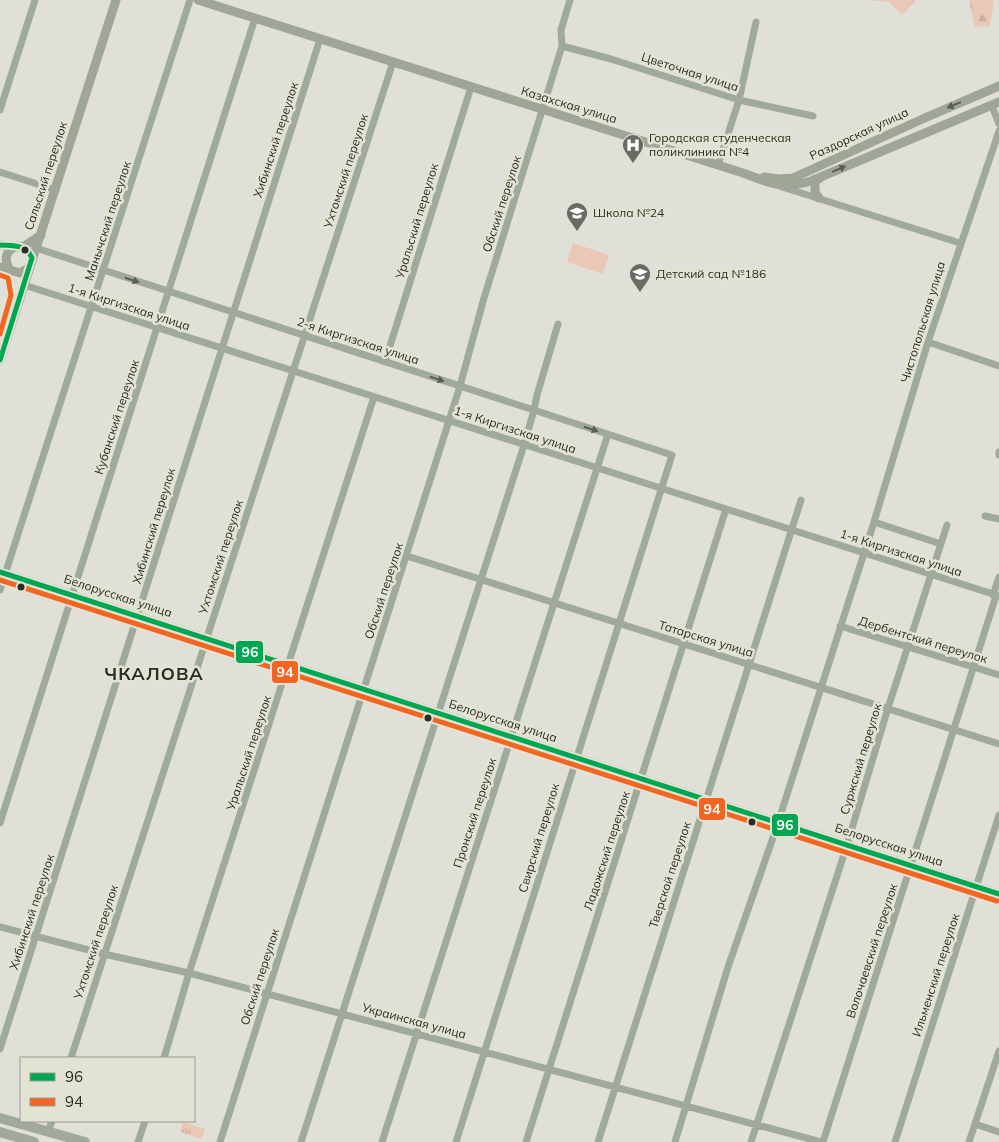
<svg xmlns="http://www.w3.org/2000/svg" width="999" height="1142" viewBox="0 0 999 1142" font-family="Mulish,sans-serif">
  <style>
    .grass { fill: #e9c8b6 }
    .forest { fill: url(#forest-firs) }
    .park { fill: url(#park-tufts) }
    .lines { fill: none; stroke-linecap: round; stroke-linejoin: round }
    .street { stroke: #9fa99c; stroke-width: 7 }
    .secondary { stroke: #9fa698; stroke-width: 9 }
    .primary { stroke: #a0a99b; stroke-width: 10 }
    .bus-1-casing { stroke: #e3e3d4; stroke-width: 9 }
    .bus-2-casing { stroke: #e3e3d4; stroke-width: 9 }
    .bus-1 { stroke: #00a651; stroke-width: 5 }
    .bus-2 { stroke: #f26522; stroke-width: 5 }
    .oneway { fill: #5a5d54 }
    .oneway2 { fill: #5a5e56 }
    .bus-dot { fill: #2c2c27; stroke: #e3e3d4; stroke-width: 2 }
    .labels { text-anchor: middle; stroke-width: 5; stroke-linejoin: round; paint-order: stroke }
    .street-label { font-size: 12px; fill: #2c2c27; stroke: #e3e3d4 }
    .poi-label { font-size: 12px; fill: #2c2c27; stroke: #e3e3d4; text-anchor: start }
    .district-label { font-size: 18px; font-weight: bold; letter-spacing: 1px; fill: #2c2c27; stroke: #e3e3d4 }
    .line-badge { stroke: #e3e3d4; stroke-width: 2 }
    .badge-label { font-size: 14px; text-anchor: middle; font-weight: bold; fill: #fff }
  </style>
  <defs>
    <pattern id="forest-firs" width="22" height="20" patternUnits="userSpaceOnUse" patternTransform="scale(1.25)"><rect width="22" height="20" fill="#e9c8b6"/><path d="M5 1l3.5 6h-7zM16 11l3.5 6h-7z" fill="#c8ac9c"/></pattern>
    <pattern id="park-tufts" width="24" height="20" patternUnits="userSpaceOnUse" patternTransform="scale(1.25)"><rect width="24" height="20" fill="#e9c8b6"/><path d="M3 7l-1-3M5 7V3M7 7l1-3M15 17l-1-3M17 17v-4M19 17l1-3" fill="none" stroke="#c8ac9c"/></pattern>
  </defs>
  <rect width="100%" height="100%" fill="#e0e0d8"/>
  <path class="grass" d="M573,243L609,255L603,274L567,262Z"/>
  <path class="forest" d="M868,0H916L902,15L889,2Z
    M969,0H994L990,26L975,27Z"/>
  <path class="park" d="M183,1122L205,1129L202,1139L180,1132Z"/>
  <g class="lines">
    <path class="street" d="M562,46L611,59L739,100L813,116
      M992,106L999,124
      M0,110L35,0
      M718,165L739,100L756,22
      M0,172L56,190
      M782,187L960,243
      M36,248L672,455L456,1142
      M24,285L999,596
      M928,342L999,366
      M385,362L471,87
      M999,452V455
      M985,516L999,519
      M874,522L941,544
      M407,556L999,744
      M0,590L190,0
      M993,595L999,577
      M840,626L999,675
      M0,823C84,554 171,287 255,18
      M0,927L104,954L189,973L821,1142
      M0,1049L320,39
      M71,1058L393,62
      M164,1058L189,973L374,397
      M975,1124L999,1132
      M48,1132L52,1121
      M138,1142L145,1121
      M220,1142L460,386L484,298L562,46L561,30L570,0
      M301,1142L524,445L534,410L537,395L558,324
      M382,1142L608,434
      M526,1142L726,509
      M598,1142L801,500
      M675,1142L728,967L776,829L874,522L928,342L999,131
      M751,1142L847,845L888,708L947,525
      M823,1142L996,596
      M895,1142L999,815
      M969,1142L999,1051"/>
    <path class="secondary" d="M198,0L743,173C771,183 780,190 811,181L999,102
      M764,177L779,179L793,178L927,117L999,86
      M819,198L815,192V179H819
      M0,245L23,247L41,235
      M0,267L20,273L30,267
      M11,271C3,260 5,249 18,246
      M0,360L116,0
      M0,572L999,894"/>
    <path class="primary" d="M0,1118L85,1142
      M0,1132L34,1142"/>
    <g class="bus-1-casing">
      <path id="bus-1" d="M0,245C13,246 26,244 32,258L0,360
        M0,572L999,894"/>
    </g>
    <g class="bus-2-casing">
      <path id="bus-2" d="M0,275L8,278L11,295L0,334
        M0,580L997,901"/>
    </g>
    <use href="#bus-1" class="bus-1"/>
    <use href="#bus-2" class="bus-2"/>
  </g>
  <defs><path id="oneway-solid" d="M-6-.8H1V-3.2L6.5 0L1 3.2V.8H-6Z" transform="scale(1.25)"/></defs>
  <g class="oneway">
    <use href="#oneway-solid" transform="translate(954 105) rotate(157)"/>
    <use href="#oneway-solid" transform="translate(839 169) rotate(-23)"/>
  </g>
  <g class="oneway2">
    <use href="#oneway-solid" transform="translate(132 280) rotate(18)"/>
    <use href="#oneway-solid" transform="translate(437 379) rotate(18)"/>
    <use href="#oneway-solid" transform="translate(591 429) rotate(18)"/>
  </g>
  <defs>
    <g id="hospital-pin" transform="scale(1.125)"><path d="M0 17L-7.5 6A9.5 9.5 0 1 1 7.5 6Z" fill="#6b6b65" stroke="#e3e3d4"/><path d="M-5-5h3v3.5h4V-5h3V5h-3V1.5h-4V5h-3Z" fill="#fff"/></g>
    <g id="school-pin" transform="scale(1.125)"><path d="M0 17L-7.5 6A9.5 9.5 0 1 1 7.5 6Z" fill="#6b6b65" stroke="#e3e3d4"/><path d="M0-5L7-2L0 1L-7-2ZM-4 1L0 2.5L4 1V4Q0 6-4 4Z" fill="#fff"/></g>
  </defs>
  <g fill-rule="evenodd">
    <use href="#hospital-pin" x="633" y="145"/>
    <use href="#school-pin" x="577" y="213"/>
    <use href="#school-pin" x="640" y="274"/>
  </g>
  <g class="bus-dot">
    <circle cx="25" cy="250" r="4.5"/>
    <circle cx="21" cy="587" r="4.5"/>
    <circle cx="428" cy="718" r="4.5"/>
    <circle cx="752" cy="822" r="4.5"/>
  </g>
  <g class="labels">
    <g class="street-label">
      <text transform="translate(690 72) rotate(18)" y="4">Цветочная улица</text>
      <text transform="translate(569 105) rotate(17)" y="4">Казахская улица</text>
      <text transform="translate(859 134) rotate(-25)" y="4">Раздорская улица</text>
      <text transform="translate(276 140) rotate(-72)" y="4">Хибинский переулок</text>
      <text transform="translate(346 171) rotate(-72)" y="4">Ухтомский переулок</text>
      <text transform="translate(46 176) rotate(-72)" y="4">Сальский переулок</text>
      <text transform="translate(502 204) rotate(-72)" y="4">Обский переулок</text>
      <text transform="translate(108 221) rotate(-72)" y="4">Манычский переулок</text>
      <text transform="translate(417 221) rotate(-73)" y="4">Уральский переулок</text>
      <text transform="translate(129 307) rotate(18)" y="4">1-я Киргизская улица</text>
      <text transform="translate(923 322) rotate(-73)" y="4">Чистопольская улица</text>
      <text transform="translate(358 341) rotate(18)" y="4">2-я Киргизская улица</text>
      <text transform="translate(117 417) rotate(-72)" y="4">Кубанский переулок</text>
      <text transform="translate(515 430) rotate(18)" y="4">1-я Киргизская улица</text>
      <text transform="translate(154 526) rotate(-73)" y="4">Хибинский переулок</text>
      <text transform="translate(901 553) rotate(18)" y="4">1-я Киргизская улица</text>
      <text transform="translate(221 557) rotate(-72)" y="4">Ухтомский переулок</text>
      <text transform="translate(384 591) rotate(-72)" y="4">Обский переулок</text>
      <text transform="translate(118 596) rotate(18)" y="4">Белорусская улица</text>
      <text transform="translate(706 639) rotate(17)" y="4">Татарская улица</text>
      <text transform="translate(923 640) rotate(17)" y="4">Дербентский переулок</text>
      <text transform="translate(503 721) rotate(18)" y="4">Белорусская улица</text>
      <text transform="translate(249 753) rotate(-72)" y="4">Уральский переулок</text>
      <text transform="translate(861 759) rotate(-73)" y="4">Суржский переулок</text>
      <text transform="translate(475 813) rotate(-72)" y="4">Пронский переулок</text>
      <text transform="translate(539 838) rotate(-73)" y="4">Свирский переулок</text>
      <text transform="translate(889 845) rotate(18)" y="4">Белорусская улица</text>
      <text transform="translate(607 851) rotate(-72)" y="4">Ладожский переулок</text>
      <text transform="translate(670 875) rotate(-72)" y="4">Тверской переулок</text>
      <text transform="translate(32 912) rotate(-72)" y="4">Хибинский переулок</text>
      <text transform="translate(96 942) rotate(-72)" y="4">Ухтомский переулок</text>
      <text transform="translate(872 951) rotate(-72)" y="4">Волочаевский переулок</text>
      <text transform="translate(936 975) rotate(-72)" y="4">Ильменский переулок</text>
      <text transform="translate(260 977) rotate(-72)" y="4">Обский переулок</text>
      <text transform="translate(414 1021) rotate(15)" y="4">Украинская улица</text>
    </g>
    <g class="poi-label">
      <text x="649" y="142">Городская студенческая<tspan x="649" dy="14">поликлиника №4</tspan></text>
      <text x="593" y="217">Школа №24</text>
      <text x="656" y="278">Детский сад №186</text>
    </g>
    <g class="district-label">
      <text x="154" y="680">ЧКАЛОВА</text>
    </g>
  </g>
  <g class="line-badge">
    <rect x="235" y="640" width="29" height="24" rx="5" fill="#00a651"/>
    <rect x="271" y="660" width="28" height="24" rx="5" fill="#f26522"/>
    <rect x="698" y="797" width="28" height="24" rx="5" fill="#f26522"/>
    <rect x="771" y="813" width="28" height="24" rx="5" fill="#00a651"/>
  </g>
  <g class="badge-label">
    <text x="250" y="657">96</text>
    <text x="285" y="677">94</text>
    <text x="712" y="814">94</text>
    <text x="785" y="830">96</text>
  </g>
  <rect x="20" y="1057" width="175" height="65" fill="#e3e3d4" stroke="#9a9a8f"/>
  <rect x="30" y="1073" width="25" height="8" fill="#00a651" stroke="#9a9a8f"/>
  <text x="65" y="1082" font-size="15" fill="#2c2c27">96</text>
  <rect x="30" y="1098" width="25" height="8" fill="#f26522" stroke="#9a9a8f"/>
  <text x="65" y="1107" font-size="15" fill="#2c2c27">94</text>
</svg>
